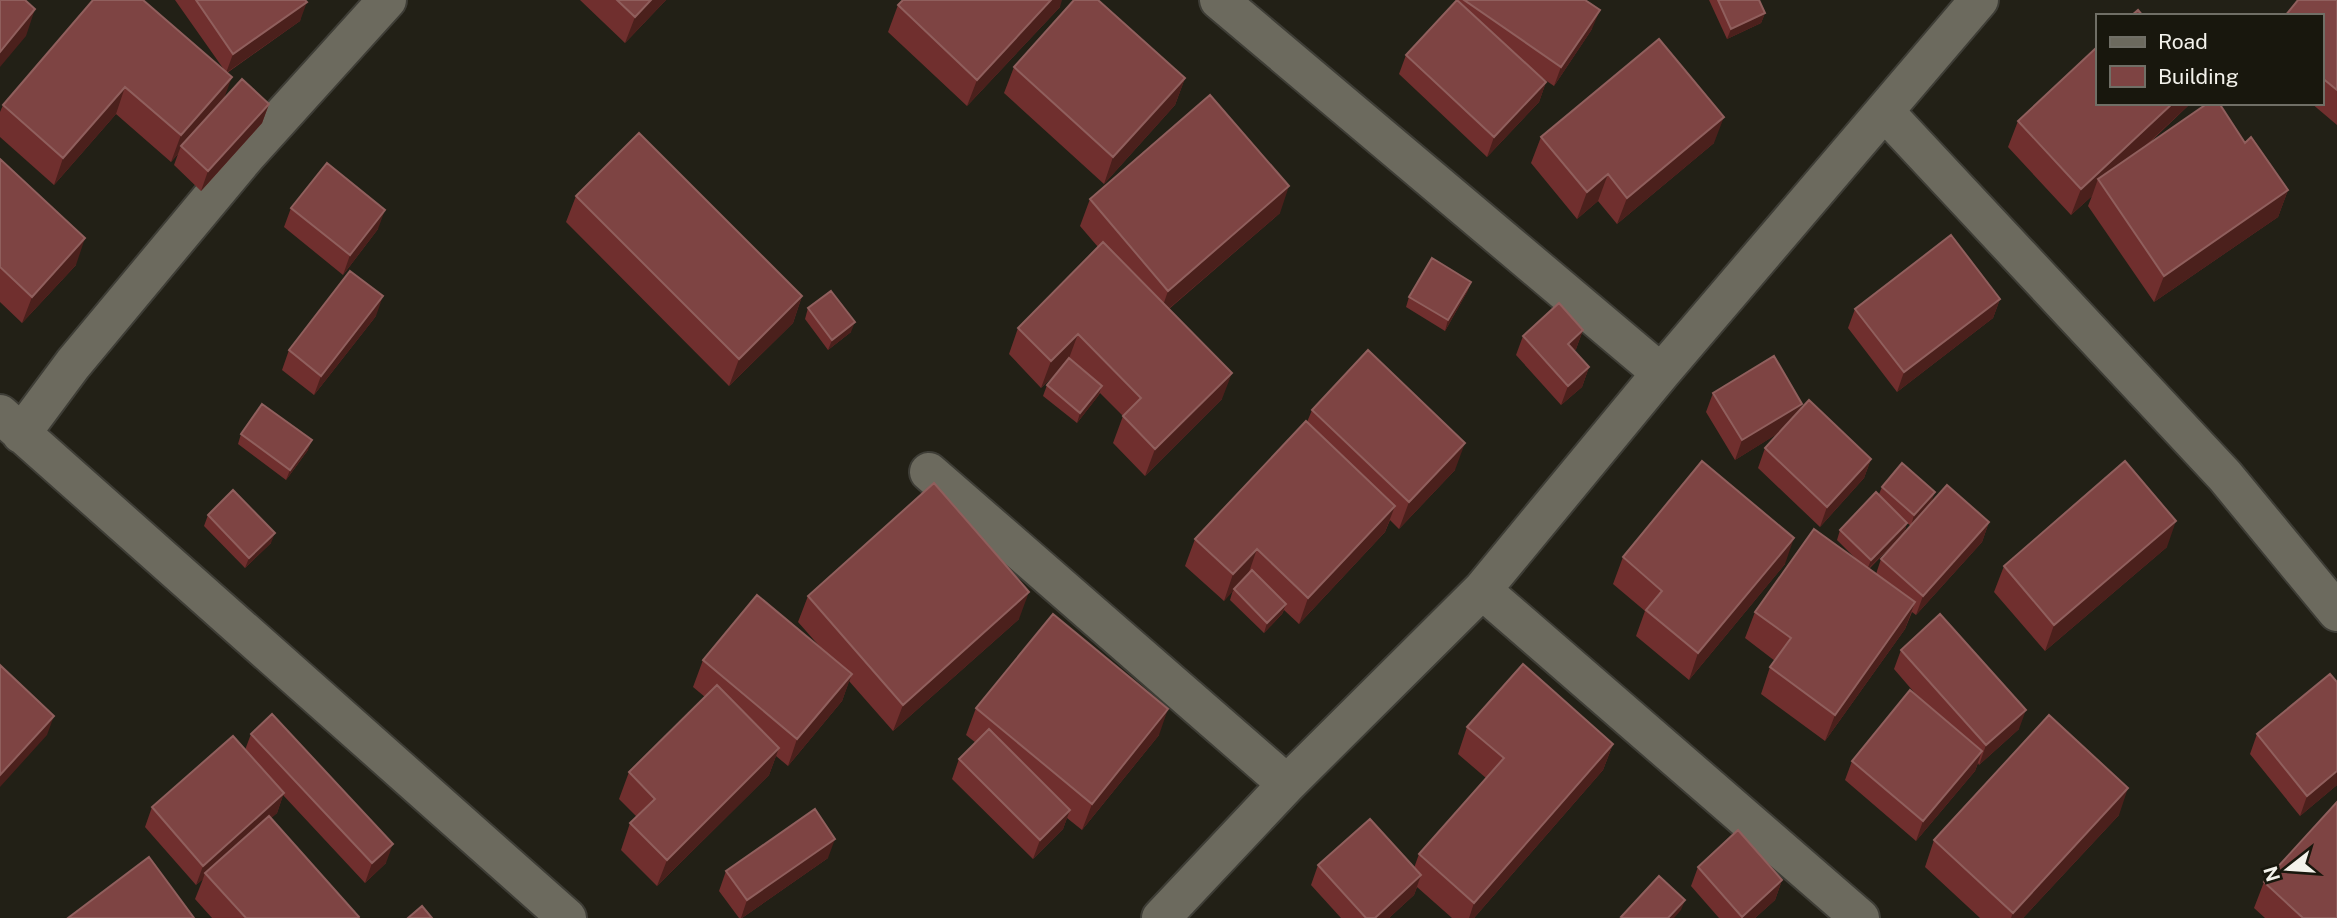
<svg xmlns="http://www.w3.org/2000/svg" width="2337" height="918" viewBox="0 0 2337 918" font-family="'Public Sans',sans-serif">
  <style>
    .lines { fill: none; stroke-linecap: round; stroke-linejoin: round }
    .minor-casing { stroke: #3e3d36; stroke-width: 42 }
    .minor { stroke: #6c6a5e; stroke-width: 38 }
    .wall { fill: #702f2e; fill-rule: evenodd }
    .shaded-wall { fill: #4b201c }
    .building { fill: #7e4443; stroke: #905f5d; stroke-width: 2 }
  </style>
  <rect width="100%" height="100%" fill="#222016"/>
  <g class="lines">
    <g class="minor-casing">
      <path id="minor" d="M1219,0L1661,373
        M1885,112L2225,476L2337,612
        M0,414L567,918
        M21,434L73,364L246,156L387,0
        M929,472L1287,784
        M1482,590L1860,918
        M1161,918L1287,784L1482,590L1661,373L1979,0"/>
    </g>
    <use href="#minor" class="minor"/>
  </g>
  <path class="wall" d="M175,0H305L300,21L227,73L224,98L269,104L262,123L201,191L174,165L178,154L171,162L116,114L54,185L0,137V112L3,105L225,71Z
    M580,0H666L625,43Z
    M1459,0H1585L1592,29L1554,86L1538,75L1546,82L1539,102L1487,157L1399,74L1406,55Z
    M1709,0H1759L1765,13L1761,23L1727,39Z
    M2337,0V125L2311,103H2321V16Z
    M898,5L1060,7L967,106L888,32Z
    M1014,67L1185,78L1175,105L1104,184L1004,93Z
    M2097,103H2191L2145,147L2245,143L2288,190L2278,217L2154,302L2088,206L2092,196L2071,215L2008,147L2018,121Z
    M1541,137L1714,143L1617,224L1598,201L1577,219L1531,163Z
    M0,159L76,265L22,323L0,302Z
    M576,196L802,296L793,323L729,386L566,222Z
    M1090,199L1280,213L1169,309L1222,399L1145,476L1113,443L1123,416L1100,393L1098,396L1077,423L1043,396L1047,385L1061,368L1041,388L1009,354L1018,328L1098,247L1080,226Z
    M291,208L378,229L343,275L284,227Z
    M1471,282L1467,292L1445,331L1406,307L1409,297Z
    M2000,299L1993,318L1897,392L1848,328L1855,309Z
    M808,308L851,332L828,350L805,319Z
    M376,316L314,395L282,370L289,350Z
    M1583,330L1576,349L1574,351L1589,367L1582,387L1561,405L1516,355L1523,336Z
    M1713,393L1802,404L1799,412L1871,459L1864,478L1820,527L1758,468L1765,448L1780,432L1735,460L1706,412Z
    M1312,410L1455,470L1399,529L1390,520L1385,532L1299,624L1284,610L1282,614L1264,633L1230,600L1233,590L1224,601L1185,566L1195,539L1307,422Z
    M241,434L308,450L286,480L238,444Z
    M1882,487L1931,502L1989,522L1982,542L1916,615L1912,612L1905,629L1825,741L1761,694L1770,667L1775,661L1745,638L1755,612L1858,561L1837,540L1840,530L1879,494ZM1907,523L1911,526L1881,559L1876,574L1869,569L1904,533Z
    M208,515L271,543L245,568L204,526Z
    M2167,547L2045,651L1994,592L2004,566Z
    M1623,557L1785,564L1689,680L1636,636L1645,611L1613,584Z
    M808,596L1019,619L893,731L849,681L842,701L788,766L776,756L769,775L657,886L621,850L630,823L637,817L619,799L629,772L705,697L693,687L703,660L821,648L798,622Z
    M1901,650L2019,729L1979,765L1978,763L1975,771L1916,841L1845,780L1852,761L1919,698L1894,669Z
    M2337,682V785L2300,816L2250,754L2257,734Z
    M976,708L1159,735L1082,830L1067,818L1063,829L1033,859L952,779L959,759L976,743L966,735Z
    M1467,727L1613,744L1603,770L1474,918H1452L1417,887L1414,895L1389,918H1341L1311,885L1318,865L1414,868L1419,854L1486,778L1458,754Z
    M251,734L386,863L365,883L283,795L277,813L271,818L359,918H212L195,899L203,879L196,885L145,827L152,807L245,750Z
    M2119,815L2023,918H1980L1925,867L1934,840Z
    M828,858L742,918H739L719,891L726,871Z
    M1698,867L1782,880L1775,900L1755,918H1719L1691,886Z
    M2264,882L2337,918H2265L2254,908Z"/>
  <path class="shaded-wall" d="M651,0H666L625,43L635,17Z
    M1051,0H1062L1060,7L967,106L977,80Z
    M307,2L300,21L226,73L233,54Z
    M35,9L26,36L0,67V52Z
    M1600,10L1592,29L1554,86L1561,67Z
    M1765,13L1761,23L1727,39L1731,29Z
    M232,77L222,104L181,146L178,154L171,162L181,135Z
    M1185,78L1175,105L1104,184L1113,157Z
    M1546,82L1539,102L1487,157L1494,137Z
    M125,87L116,114L54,185L63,158Z
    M2173,103H2191L2102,186L2098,179L2092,196L2071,215L2081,189Z
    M269,104L262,123L201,191L208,171Z
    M1724,117L1714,143L1617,224L1627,198Z
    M1608,174L1598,201L1577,219L1587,192Z
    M1289,186L1280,213L1159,317L1168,291Z
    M2288,190L2278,217L2154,302L2164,276Z
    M385,210L378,229L343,275L350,255Z
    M85,238L76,265L22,323L32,297Z
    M1471,282L1467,292L1445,331L1448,320Z
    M383,296L376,316L314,395L321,376Z
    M802,296L793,323L729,386L739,359Z
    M2000,299L1993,318L1897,392L1904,372Z
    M855,322L851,332L828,350L832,340Z
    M1583,330L1576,349L1561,363L1568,344Z
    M1078,334L1068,361L1041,388L1051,361Z
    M1589,367L1582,387L1561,405L1568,386Z
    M1232,373L1222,399L1145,476L1155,449Z
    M1102,386L1098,396L1077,423L1080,413Z
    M1802,404L1795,423L1735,460L1742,440Z
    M312,440L308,450L286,480L290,470Z
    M1465,443L1455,470L1399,529L1409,502Z
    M1871,459L1864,478L1820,527L1827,507Z
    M1935,492L1931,503L1911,526L1914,515Z
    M1395,506L1385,532L1299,624L1308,598Z
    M2176,521L2167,547L2045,651L2054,625Z
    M1989,522L1982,542L1916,615L1923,596Z
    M1907,523L1904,533L1867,570L1871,560Z
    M275,533L271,543L245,568L249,558Z
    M1794,538L1785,564L1689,680L1698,653Z
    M1257,549L1248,575L1224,601L1233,574Z
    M1029,592L1019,619L893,731L903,705Z
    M1915,602L1905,629L1825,741L1835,715Z
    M1286,604L1282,614L1264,633L1267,623Z
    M852,674L842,701L788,766L797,739Z
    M1168,709L1159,735L1082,830L1092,804Z
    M2026,710L2019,729L1979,765L1986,745Z
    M54,716L47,735L0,787V775Z
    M1613,744L1603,770L1474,918H1469L1474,903Z
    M779,748L769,775L657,886L667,860Z
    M1982,751L1975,771L1916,841L1923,821Z
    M2337,771V785L2300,816L2307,796Z
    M2128,788L2119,815L2023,918H2011L2013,913Z
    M284,793L277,813L207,875L205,873L203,879L196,885L203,866Z
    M1070,810L1063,829L1033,859L1040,840Z
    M835,839L828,858L742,918H741L747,900Z
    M393,844L386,863L365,883L372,863Z
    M1421,875L1414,895L1389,918H1375Z
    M1782,880L1775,900L1755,918H1742Z
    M1685,900L1681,910L1674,918H1668Z"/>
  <path class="building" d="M0,0H25L35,9L0,52Z
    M93,0H143L232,77L181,135L125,87L63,158L3,105Z
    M196,0H305L307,2L233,54Z
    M617,0H651L635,17Z
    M903,0H1051L977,80L898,5Z
    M1074,0H1098L1185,78L1113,157L1014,67Z
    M1457,0L1546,82L1494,137L1406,55Z
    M1464,0H1585L1600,10L1561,67Z
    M1718,0H1759L1765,13L1731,29Z
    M2298,0H2337V90L2321,77V16H2285Z
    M2138,10L2143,16H2131Z
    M1659,39L1724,117L1627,198L1608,174L1587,192L1541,137Z
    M2097,47V103H2173L2081,189L2018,121Z
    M242,79L269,104L208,171L181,146Z
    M1210,95L1289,186L1168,291L1090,199Z
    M2208,103H2219L2245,143L2251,137L2288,190L2164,276L2098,179Z
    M639,133L802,296L739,359L576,196Z
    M0,159L85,238L32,297L0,267Z
    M327,163L385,210L350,255L291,208Z
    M1951,235L2000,299L1904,372L1855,309Z
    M1103,242L1232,373L1155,449L1123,416L1141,398L1078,334L1051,361L1018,328Z
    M1432,258L1471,282L1448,320L1409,297Z
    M350,271L383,296L321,376L289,350Z
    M831,291L855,322L832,340L808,308Z
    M1559,303L1583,330L1568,344L1589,367L1568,386L1523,336Z
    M1368,350L1465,443L1409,502L1312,410Z
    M1774,356L1802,404L1742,440L1713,393Z
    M1069,358L1102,386L1080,413L1047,385Z
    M1809,400L1871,459L1827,507L1765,448Z
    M262,404L312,440L290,470L241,434Z
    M1306,421L1395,506L1308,598L1257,549L1233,574L1195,539Z
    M1702,461L1794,538L1698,653L1646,610L1662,591L1623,557Z
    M2125,461L2176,521L2054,625L2004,566Z
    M1902,463L1935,492L1914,515L1882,487Z
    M934,483L1029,592L903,705L808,596Z
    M1947,485L1989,522L1923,596L1881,559Z
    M233,490L275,533L249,558L208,515Z
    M1876,492L1907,523L1871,560L1840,530Z
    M1814,529L1915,602L1835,715L1770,667L1791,638L1755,612Z
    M1252,570L1286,604L1267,623L1234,589Z
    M757,595L852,674L797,739L703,660Z
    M1053,614L1168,709L1092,804L976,708Z
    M1940,614L2026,710L1986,745L1901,650Z
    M1523,664L1613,744L1474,903L1419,854L1504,758L1467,727Z
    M0,665L54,716L0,775Z
    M2330,674L2337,682V771L2307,796L2257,734Z
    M717,685L779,748L667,860L630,823L655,799L629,772Z
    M1910,690L1982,751L1923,821L1852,761Z
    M272,714L393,844L372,863L251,734Z
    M2049,715L2128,788L2013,913L1934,840Z
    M989,729L1070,810L1040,840L959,759Z
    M233,736L284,793L203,866L152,807Z
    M2337,802V918H2303L2264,882Z
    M815,809L835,839L747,900L726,871Z
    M269,816L359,917L358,918H246L205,873Z
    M1370,819L1421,875L1375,918H1366L1318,865Z
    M1738,830L1782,880L1742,917L1698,867Z
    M149,857L194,918H68Z
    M1659,876L1685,900L1668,918H1623L1621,917Z
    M422,906L432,918H408Z"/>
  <rect x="2096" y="14" width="228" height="91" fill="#18170d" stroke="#706f66" stroke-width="2"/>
  <rect x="2110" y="37" width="35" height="10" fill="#6c6a5e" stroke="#706f66" stroke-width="2"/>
  <text x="2158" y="49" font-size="21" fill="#f3f2eb">Road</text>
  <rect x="2110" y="66" width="35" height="21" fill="#7e4443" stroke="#706f66" stroke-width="2"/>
  <text x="2158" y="84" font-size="21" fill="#f3f2eb">Building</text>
  <g transform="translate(2288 869) rotate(253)" stroke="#18170d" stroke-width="5" paint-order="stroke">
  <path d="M0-5L12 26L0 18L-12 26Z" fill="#f3f2eb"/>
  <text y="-10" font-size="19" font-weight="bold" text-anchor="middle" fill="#f3f2eb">N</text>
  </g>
</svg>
